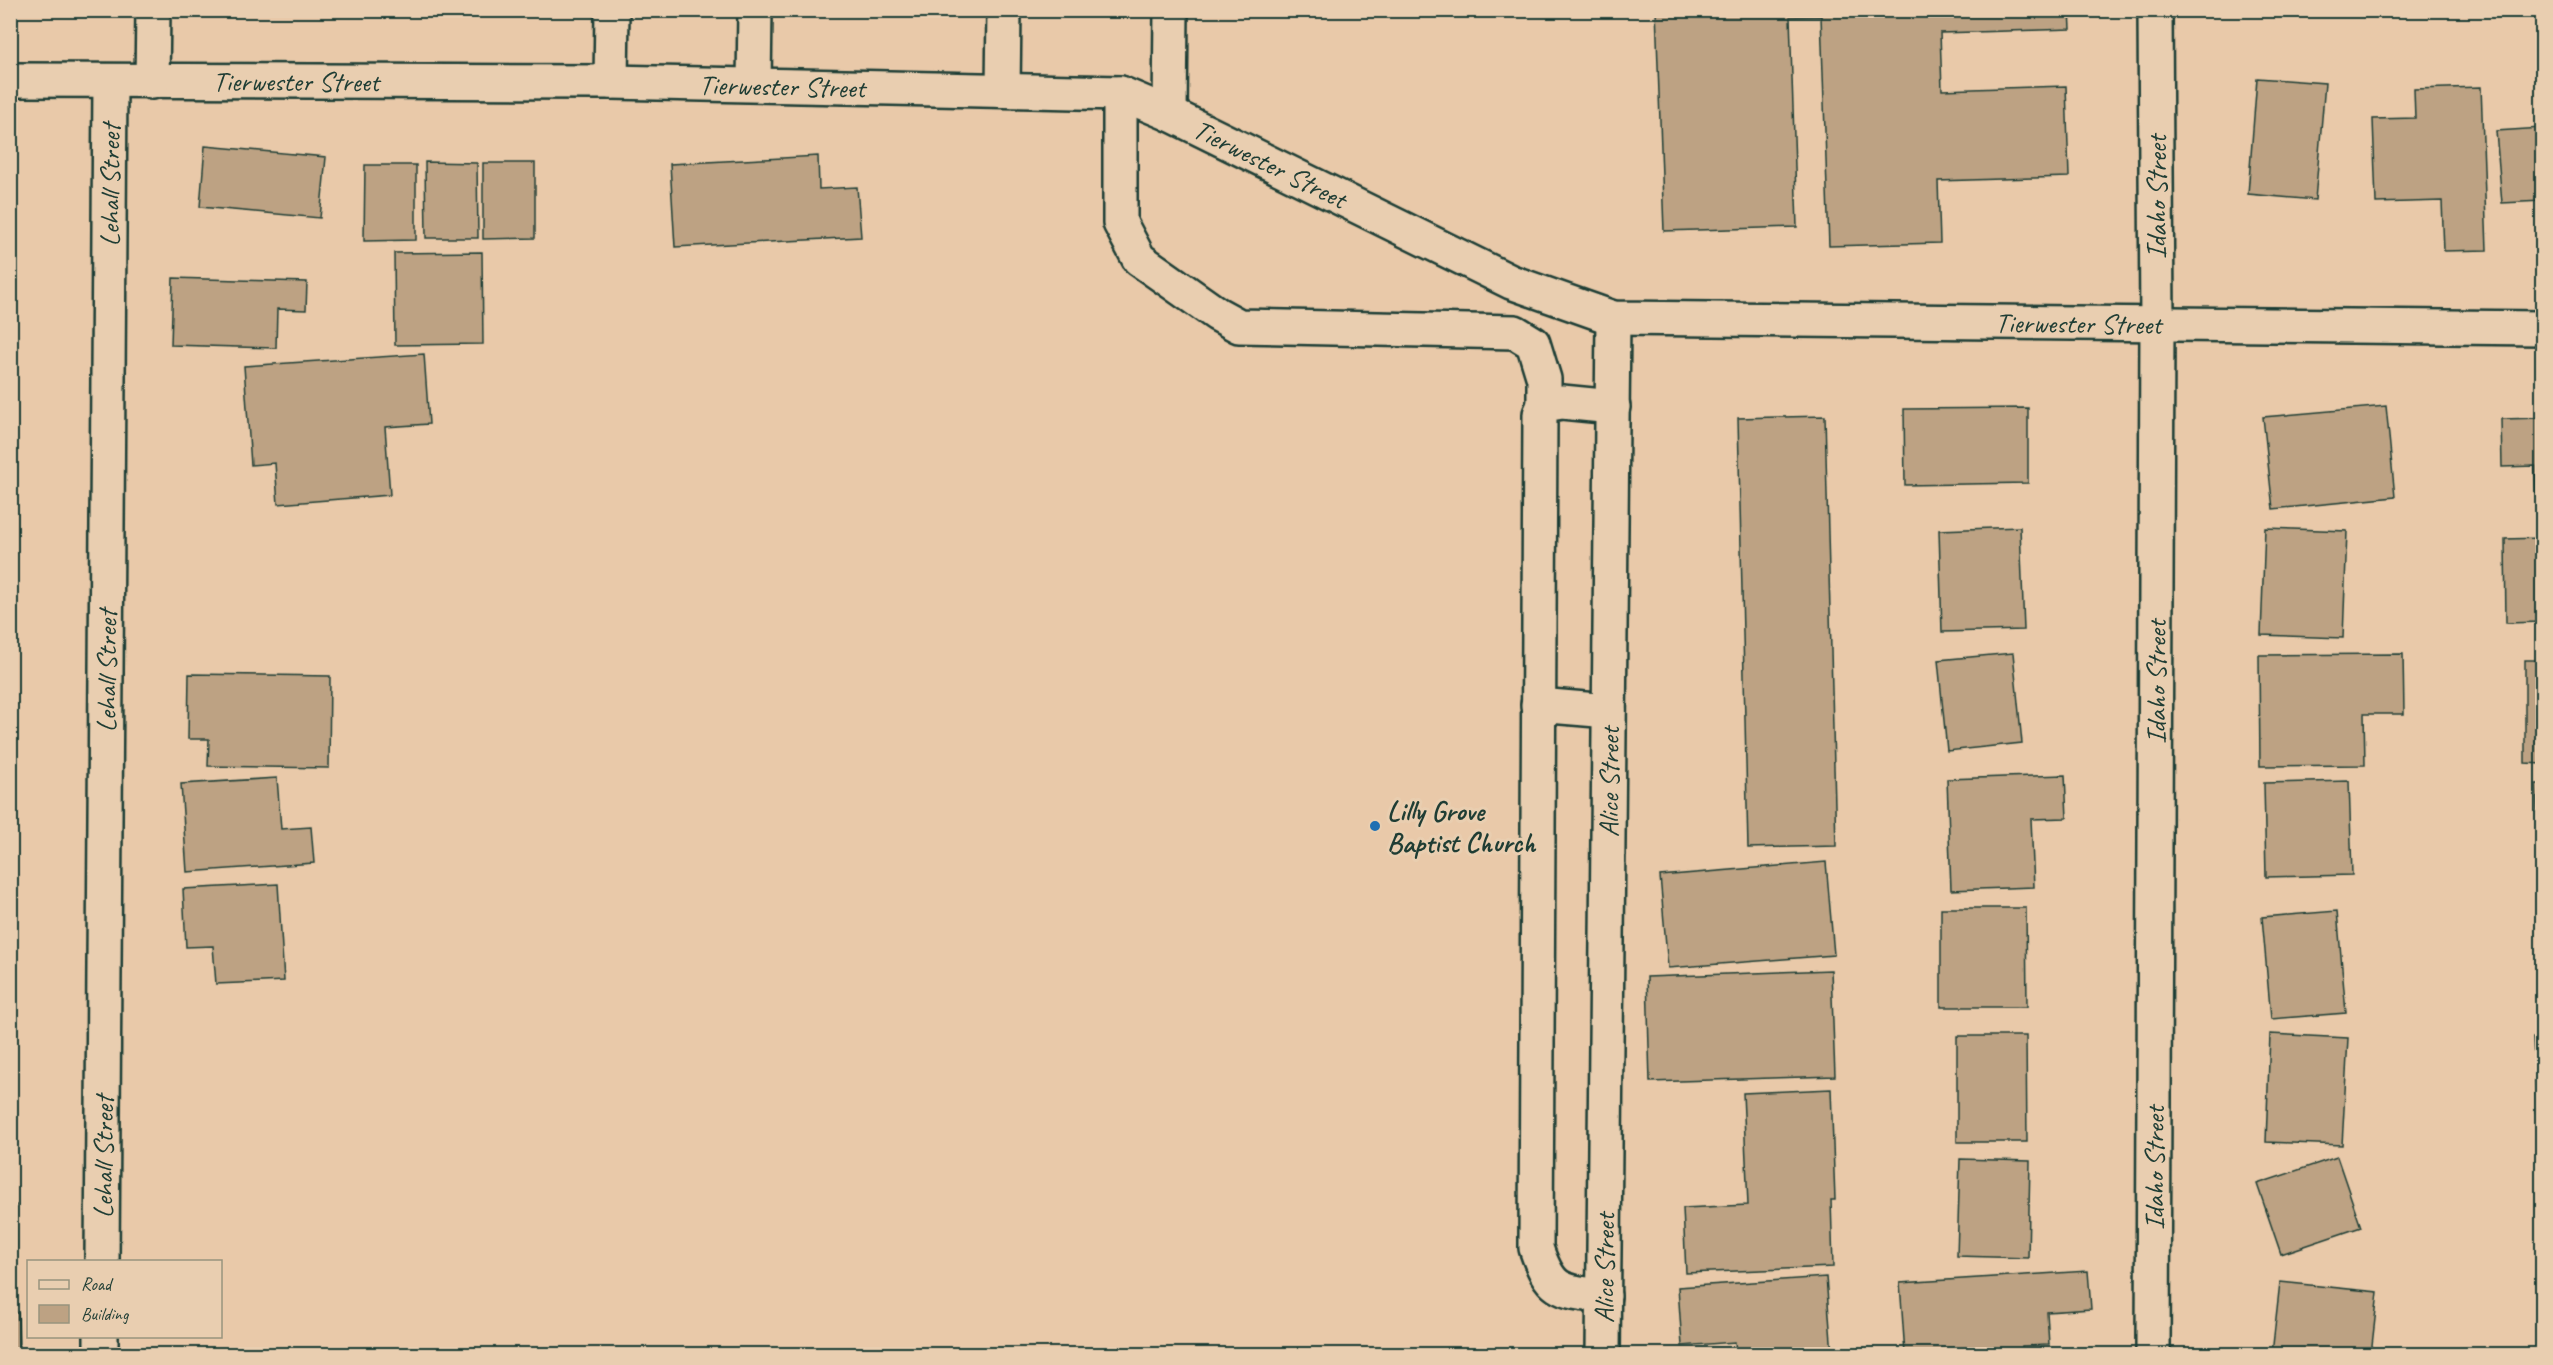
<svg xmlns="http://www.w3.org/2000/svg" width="2553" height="1365" viewBox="0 0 2553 1365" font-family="Caveat,sans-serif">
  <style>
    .building { fill: #bda283; stroke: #1f3d34; stroke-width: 1.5 }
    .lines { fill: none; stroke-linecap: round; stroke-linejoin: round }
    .minor-casing { stroke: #1f3d34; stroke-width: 38 }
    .minor { stroke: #e9ceb0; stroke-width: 33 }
    .poi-dot { fill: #1f6fb2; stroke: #e9ceb0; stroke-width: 2 }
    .labels { text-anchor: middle; stroke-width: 6; stroke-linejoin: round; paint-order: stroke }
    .street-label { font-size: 28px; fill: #1f3d34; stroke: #e9ceb0 }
    .poi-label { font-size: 28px; font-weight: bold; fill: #1f3d34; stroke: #e9ceb0; text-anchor: start }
  </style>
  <rect width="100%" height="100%" fill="#e9c9a9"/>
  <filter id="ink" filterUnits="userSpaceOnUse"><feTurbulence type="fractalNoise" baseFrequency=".0167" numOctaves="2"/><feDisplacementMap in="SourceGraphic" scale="12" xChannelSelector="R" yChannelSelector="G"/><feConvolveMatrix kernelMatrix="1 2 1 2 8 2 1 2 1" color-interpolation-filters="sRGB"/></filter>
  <g filter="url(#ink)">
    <path class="building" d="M1656,10H2070L2071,29L1940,33L1942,90L2066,86L2069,177L1938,181L1940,243L1829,246L1821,16L1790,17L1797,227L1664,231Z
      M2257,78L2325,83L2315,200L2248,194Z
      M2481,87L2487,250L2444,251L2442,201L2376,203L2373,119L2415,118L2414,89Z
      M2542,128V201L2502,203L2496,131Z
      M205,146L326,157L320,218L200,207Z
      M818,156L819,189L857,187L861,237L675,247L670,164Z
      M425,162L477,163L478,238H426Z
      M483,163H535V238L483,239Z
      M365,165H416V240L364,241Z
      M482,252L483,344L395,345L394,253Z
      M10,273L14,353L10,354Z
      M173,278L307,282L306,310L277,309L276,348L171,345Z
      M424,354L429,424L385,427L390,495L278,504L275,463L251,465L244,366Z
      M2386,406L2395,497L2273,509L2263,417Z
      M2028,408V483L1905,485L1904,409Z
      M1825,416L1836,846L1748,848L1738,418Z
      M2542,418V497H2536L2535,466L2502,467L2501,419Z
      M2020,527L2024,630L1942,632L1939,530Z
      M2265,528L2347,531L2343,638L2261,635Z
      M2542,538V622L2506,623L2505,539Z
      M2013,653L2022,743L1947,751L1938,660Z
      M2403,654L2404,714H2364L2365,765L2260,766L2259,655Z
      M2525,660H2542V764L2525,763Z
      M189,674L330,676L329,768L208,766L209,739H188Z
      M2065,775L2067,818L2031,819L2034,887L1951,890L1947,779Z
      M277,778L281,829L311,827L314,863L187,872L181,784Z
      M2349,781L2352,875L2266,877L2264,783Z
      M2536,784H2542V890H2540Z
      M1826,862L1834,955L1668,968L1660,876Z
      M278,884L284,981L216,984L213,946L186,947L183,889Z
      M10,890H16L12,980H10Z
      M1941,908H2026L2027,1007H1941Z
      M2337,911L2346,1013L2271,1019L2262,917Z
      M1831,970L1835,1076L1650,1082L1647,977Z
      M2270,1034L2348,1038L2342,1145L2266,1142Z
      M1957,1036H2026L2027,1142H1957Z
      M2533,1038H2542V1122L2537,1123Z
      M1831,1089L1835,1200H1831L1833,1267L1686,1273L1683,1208L1748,1205L1743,1093Z
      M2337,1157L2361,1227L2281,1254L2257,1184Z
      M1960,1159L2030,1161L2028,1258L1957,1256Z
      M10,1205H16L17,1295H10Z
      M2088,1271L2091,1309L2047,1312L2049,1345L2022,1346V1354H1905L1900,1283Z
      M1826,1277L1832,1354H1736L1735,1342L1682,1346L1678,1287Z
      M2280,1282L2378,1292L2371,1354H2272Z
      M10,1313H18L19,1354H10Z"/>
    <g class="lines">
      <g class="minor-casing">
        <g id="minor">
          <path id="s1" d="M10,80L611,82L1120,93L1170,114L1511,282L1613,318L2542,328"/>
          <path d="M152,82L153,10"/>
          <path d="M611,82L612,10"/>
          <path d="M754,84L755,10"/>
          <path d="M1003,90L1004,10"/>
          <path d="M1120,93V223L1139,259L1217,314L1239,326L1515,332L1533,343L1544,379V405"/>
          <path d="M1170,114L1171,10"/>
          <path d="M1538,705L1609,711"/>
          <path id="s2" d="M102,1262L110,81"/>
          <path d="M1604,1296C1560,1291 1551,1292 1536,1248L1540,414L1544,405L1562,402L1613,407"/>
          <path d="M101,1354V1336"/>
          <path id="s3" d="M1603,1354L1613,318"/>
          <path id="s4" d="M2153,1354L2157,324L2155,10"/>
        </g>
      </g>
      <use href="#minor" class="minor"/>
    </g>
  </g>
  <circle class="poi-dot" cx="1375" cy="826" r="6"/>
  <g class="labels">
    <g class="street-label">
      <text dy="10" stroke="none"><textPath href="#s1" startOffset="286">Tierwester Street</textPath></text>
      <text dy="10" stroke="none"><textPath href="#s1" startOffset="772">Tierwester Street</textPath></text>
      <text dy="10" stroke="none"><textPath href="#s1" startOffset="1276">Tierwester Street</textPath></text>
      <text dy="10" stroke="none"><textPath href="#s2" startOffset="1077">Lehall Street</textPath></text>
      <text transform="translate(2156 197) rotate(-90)" y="10">Idaho Street</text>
      <text dy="10" stroke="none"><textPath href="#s1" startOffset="2118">Tierwester Street</textPath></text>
      <text dy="10" stroke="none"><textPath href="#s2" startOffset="591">Lehall Street</textPath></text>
      <text dy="10" stroke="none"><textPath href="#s4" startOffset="672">Idaho Street</textPath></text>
      <text dy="10" stroke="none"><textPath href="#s3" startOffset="572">Alice Street</textPath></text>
      <text dy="10" stroke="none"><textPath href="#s2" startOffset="105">Lehall Street</textPath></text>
      <text dy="10" stroke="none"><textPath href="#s4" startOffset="186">Idaho Street</textPath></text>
      <text dy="10" stroke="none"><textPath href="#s3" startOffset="86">Alice Street</textPath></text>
    </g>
    <g class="poi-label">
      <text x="1387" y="820">Lilly Grove<tspan x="1387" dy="32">Baptist Church</tspan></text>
    </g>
  </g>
  <rect width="2553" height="1365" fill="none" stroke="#e9ceb0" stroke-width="36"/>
  <rect x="18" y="18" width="2517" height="1329" fill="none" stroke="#1f3d34" stroke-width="2" filter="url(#ink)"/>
  <rect x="27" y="1260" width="195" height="78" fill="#e9ceb0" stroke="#98947e" stroke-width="1.5"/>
  <rect x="39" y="1280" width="30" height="9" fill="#e9ceb0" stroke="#98947e" stroke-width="1.5"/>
  <text x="81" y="1290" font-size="18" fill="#1f3d34">Road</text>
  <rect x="39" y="1305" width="30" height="18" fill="#bda283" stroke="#98947e" stroke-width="1.5"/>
  <text x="81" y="1320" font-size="18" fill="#1f3d34">Building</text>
</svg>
